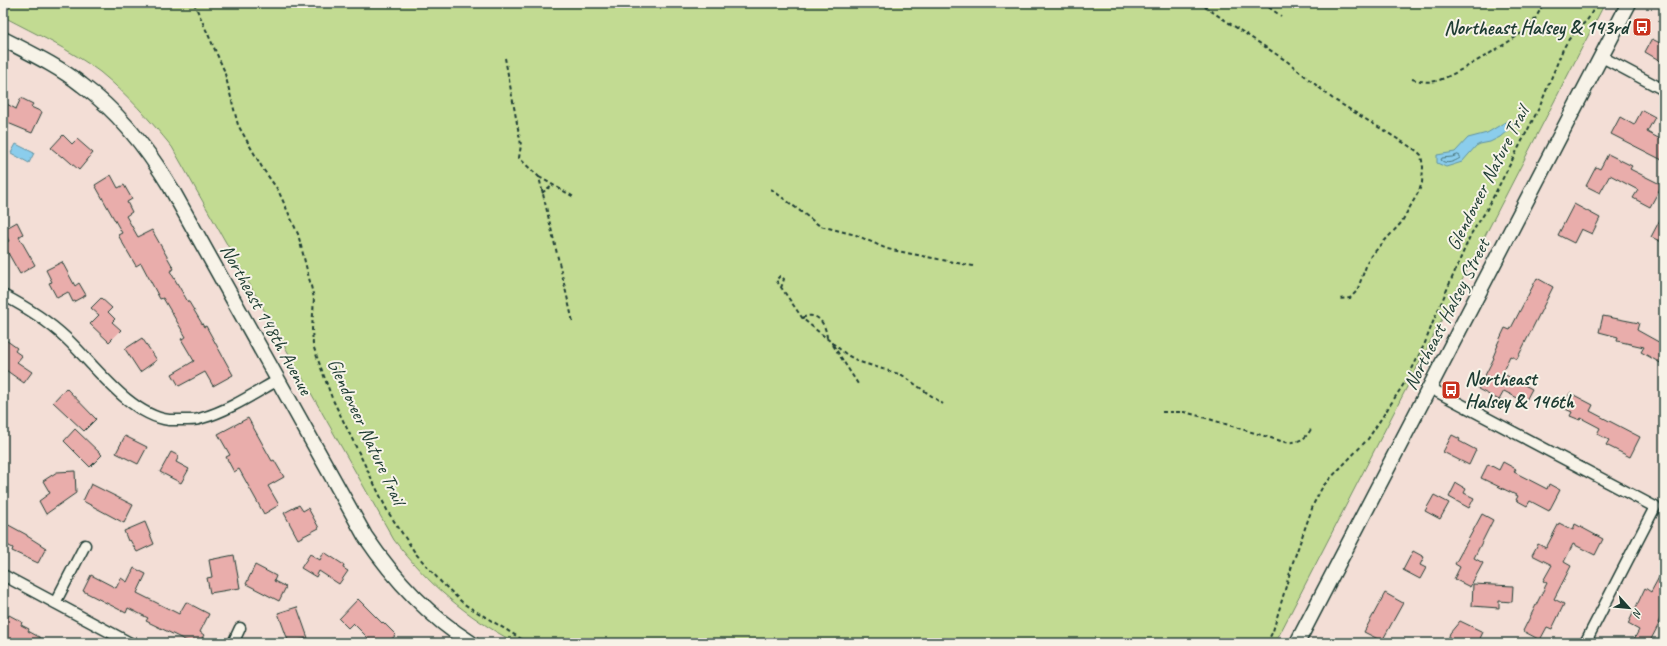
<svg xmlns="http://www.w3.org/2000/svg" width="1667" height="646" viewBox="0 0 1667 646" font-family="Caveat,sans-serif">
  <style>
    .green { fill: #c2db92; stroke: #708c63 }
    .water { fill: #8bcdec; stroke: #6093a2 }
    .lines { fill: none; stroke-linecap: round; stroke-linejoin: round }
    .shore { stroke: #4a777e; stroke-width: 1 }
    .building { fill: #e9adab; stroke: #1f3d34 }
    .minor-casing { stroke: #1f3d34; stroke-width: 13 }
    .secondary-casing { stroke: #1f3d34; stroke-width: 17 }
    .path { stroke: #1f3d34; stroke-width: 2; stroke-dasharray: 4 3; stroke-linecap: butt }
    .minor { stroke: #f7f3e8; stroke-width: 10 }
    .secondary { stroke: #f7f3e8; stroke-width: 14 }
    .labels { text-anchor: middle; stroke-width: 4; stroke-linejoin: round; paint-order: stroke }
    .poi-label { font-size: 20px; font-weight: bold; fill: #1f3d34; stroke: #f7f3e8; text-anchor: end }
    .street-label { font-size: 20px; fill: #1f3d34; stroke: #f7f3e8 }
  </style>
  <rect width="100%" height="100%" fill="#f3ded6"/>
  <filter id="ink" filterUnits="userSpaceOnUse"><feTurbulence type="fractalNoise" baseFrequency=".025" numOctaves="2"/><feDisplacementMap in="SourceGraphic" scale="8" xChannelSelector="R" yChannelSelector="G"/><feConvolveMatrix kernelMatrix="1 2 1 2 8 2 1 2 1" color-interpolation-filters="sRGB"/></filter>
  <g filter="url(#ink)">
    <path class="green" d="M11,3H1605L1275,643H516C464,615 430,586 394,540L172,147C150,120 127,94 100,72C71,50 36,34 4,17Z"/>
    <path class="water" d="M1507,121L1512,122L1513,126L1500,137L1490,142L1480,144L1476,146L1462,162L1446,167L1437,163V155L1455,152L1468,138L1487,133Z
      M16,144L34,153L29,163L11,153Z"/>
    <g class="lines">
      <path class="shore" d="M1458,155L1460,156V158C1454,162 1446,165 1441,160L1442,158L1452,157Z"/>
    </g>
    <path class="building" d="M1652,39L1664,45V63L1645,52Z
      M21,98L33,104L31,107L42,112L32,133L3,121V102L16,109Z
      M1642,110L1655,117L1647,132L1664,141V161L1611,134L1620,117L1634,125Z
      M63,135L72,144L77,139L93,153L79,170L63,156L62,157L51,148Z
      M1608,154L1632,166L1630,169L1662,185L1650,207L1633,198L1638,190L1610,175L1600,193L1586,186L1596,167L1600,169Z
      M111,175L118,188L124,185L132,199L127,202L132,212L126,216L138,237L152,230L174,269L170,271L188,302H189L204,327L206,326L233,375L213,386L205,372L179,386L172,374L194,361L181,339L186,337L163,298L160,299L141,263L136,266L118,235L122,233L95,185Z
      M1574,204L1600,218L1592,234L1581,229L1574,243L1558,235Z
      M1664,212V243L1651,237Z
      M17,222L23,234L19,237L35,265L20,274L3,244L9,241L3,230Z
      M62,262L75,286L79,283L86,295L73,302L68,292L57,298L49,283L52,282L46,270Z
      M1537,278L1553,287L1517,359L1510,356L1502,373L1532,389L1525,402L1504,391L1499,400L1478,389L1494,358L1493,357L1498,345H1497L1505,328L1510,330Z
      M101,298L112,308L108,312L115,319L112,322L121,330L109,342L90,324L99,315L91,308Z
      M1603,316L1639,323L1637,330L1664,345V365L1641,352L1644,347L1617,341L1618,337L1599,332Z
      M3,338L17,348L15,351L22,356L17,362L32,372L24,383L3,368Z
      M142,338L157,360L140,372L125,349Z
      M66,388L96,419L84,431L53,402Z
      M1570,393L1593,405L1590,411L1640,437L1630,457L1606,445L1609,440L1597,434L1600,428L1581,418L1580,420L1570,416L1572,412L1563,408Z
      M248,418L272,461L274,460L284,477L268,486L279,505L264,514L239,469L234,472L226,457L230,455L218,434Z
      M75,429L102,455L90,467L64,441Z
      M1452,435L1460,439L1459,441L1476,450L1469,465L1443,452Z
      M125,436L147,447L138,464L116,453Z
      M171,452L179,456L176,462L189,469L181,483L160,472Z
      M1503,462L1516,469L1514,472L1547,489L1549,484L1560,490L1549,511L1530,501L1527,506L1516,500L1518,496L1481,478L1488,464L1499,470Z
      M75,471L76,493L46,514L39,501L50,493L43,481L57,472Z
      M1456,483L1466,489L1464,493L1474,498L1469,508L1449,497Z
      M91,484L133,505L124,523L83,501Z
      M1434,495L1449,503L1440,519L1425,511Z
      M299,505L303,511L308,508L319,528L298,539L284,513Z
      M1482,514L1493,520L1474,558L1483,563L1470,587L1454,579L1460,567L1455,564Z
      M3,522L27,535V536L46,548L38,563L12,551L13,548L3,543Z
      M145,522L154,544L137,552L130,540L128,541L124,531Z
      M1559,523L1573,530L1575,524L1603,539L1595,555L1573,544L1564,562L1571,566L1554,599L1564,604L1552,629L1547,627L1540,640L1523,631L1547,583L1543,581L1552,565L1532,555L1538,544L1546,548Z
      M1413,551L1424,557L1420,565L1426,568L1420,579L1403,570Z
      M324,552L344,565L343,568L348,571L339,584L319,571L316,577L301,568L310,554L320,560Z
      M234,555L240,588L210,593L207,578L212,577L209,560Z
      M255,565L276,576L274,581L286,587L279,601L246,584Z
      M134,568L146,574L137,593L179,614L186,602L209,614L200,632L204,635L199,643H191L146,621L148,618L128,608L126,613L83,591L91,575L116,588L121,578L127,582Z
      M1664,568V611L1658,623L1659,624L1649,643H1632L1639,630L1628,624L1645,588L1651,592Z
      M1473,584L1513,586L1512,602L1499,601V608L1472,606Z
      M1385,593L1403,603L1382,641L1364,632Z
      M358,599L382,623L383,622L396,635L387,643H373L353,623L348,628L339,619Z
      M297,607L308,638L289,643L278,613Z
      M9,615L22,622L21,625L29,629L28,631L50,643H10L3,639V626Z
      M1460,621L1483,632L1478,643H1447L1450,633Z"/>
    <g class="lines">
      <g class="minor-casing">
        <path id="minor" d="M1602,57L1664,90
          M3,295C26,307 47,320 66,338C94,364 129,415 169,420C173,420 177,420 181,420C188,420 195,421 202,418C228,411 255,393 278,380
          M1430,388L1655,507L1585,643
          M3,575L130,643
          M55,603L85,545
          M233,643L240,628"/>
      </g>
      <g class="secondary-casing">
        <path id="secondary" d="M3,39C30,53 58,66 82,85C119,112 147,148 171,188L365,536C394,579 427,615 471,643
          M1297,643L1629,3"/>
      </g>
      <path class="path" d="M194,3L224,70L238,125L263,169L278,190L298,234L314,298L312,329L313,345L317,357L332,398L388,512L416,554L441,582L464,604L528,643
        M1199,3L1288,62L1333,99L1417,151L1421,155L1423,167L1422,183L1419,191L1401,223L1369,258L1357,291L1350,298L1338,299
        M1263,3L1281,16
        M505,58L521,145L519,158L539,177L573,322
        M1412,79C1420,81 1428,83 1436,81C1449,79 1519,37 1529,27C1535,20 1540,11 1543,3
        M539,177L574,197
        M771,189L820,226L856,235L887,249L973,266
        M542,193L552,185
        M781,288L784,279L780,276L776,280L803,319L847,355L860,362L902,375L943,404
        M802,318C818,310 826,325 827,338
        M833,345L858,384
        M1162,412H1184L1196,415L1284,442C1296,443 1305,441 1311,429
        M1267,643L1273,631L1293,562L1314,503L1323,486L1368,439L1407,379L1425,343L1433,322L1471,234L1486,211L1540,106L1563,49L1569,39L1588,19L1597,3"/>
      <use href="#minor" class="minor"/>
      <use href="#secondary" class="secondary"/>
    </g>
  </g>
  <defs>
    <g id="bus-square" transform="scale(1)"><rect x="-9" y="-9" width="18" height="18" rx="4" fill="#c8321e" stroke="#f7f3e8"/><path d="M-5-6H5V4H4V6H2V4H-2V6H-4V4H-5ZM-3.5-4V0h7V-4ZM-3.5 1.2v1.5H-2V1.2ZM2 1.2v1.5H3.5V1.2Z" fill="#fff"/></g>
  </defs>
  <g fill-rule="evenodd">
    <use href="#bus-square" x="1642" y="27"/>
    <use href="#bus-square" x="1451" y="390"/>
  </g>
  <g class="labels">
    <g class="poi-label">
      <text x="1628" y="34">Northeast Halsey &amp; 143rd</text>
      <text x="1465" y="385" text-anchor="start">Northeast<tspan x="1465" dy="23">Halsey &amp; 146th</tspan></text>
    </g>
    <g class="street-label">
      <text transform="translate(1487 178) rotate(-63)" y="7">Glendoveer Nature Trail</text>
      <text transform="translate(1446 314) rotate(-63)" y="7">Northeast Halsey Street</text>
      <text transform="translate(267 319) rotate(61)" y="7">Northeast 148th Avenue</text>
      <text transform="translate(367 431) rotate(65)" y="7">Glendoveer Nature Trail</text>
    </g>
  </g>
  <rect width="1667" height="646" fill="none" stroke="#f7f3e8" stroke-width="16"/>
  <rect x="8" y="8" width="1651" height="630" fill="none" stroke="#1f3d34" stroke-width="1.5" filter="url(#ink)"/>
  <g transform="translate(1629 608) rotate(117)" stroke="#f7f3e8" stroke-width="3" paint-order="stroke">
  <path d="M0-3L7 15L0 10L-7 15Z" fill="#1f3d34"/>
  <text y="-6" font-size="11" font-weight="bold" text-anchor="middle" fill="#1f3d34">N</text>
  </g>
</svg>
